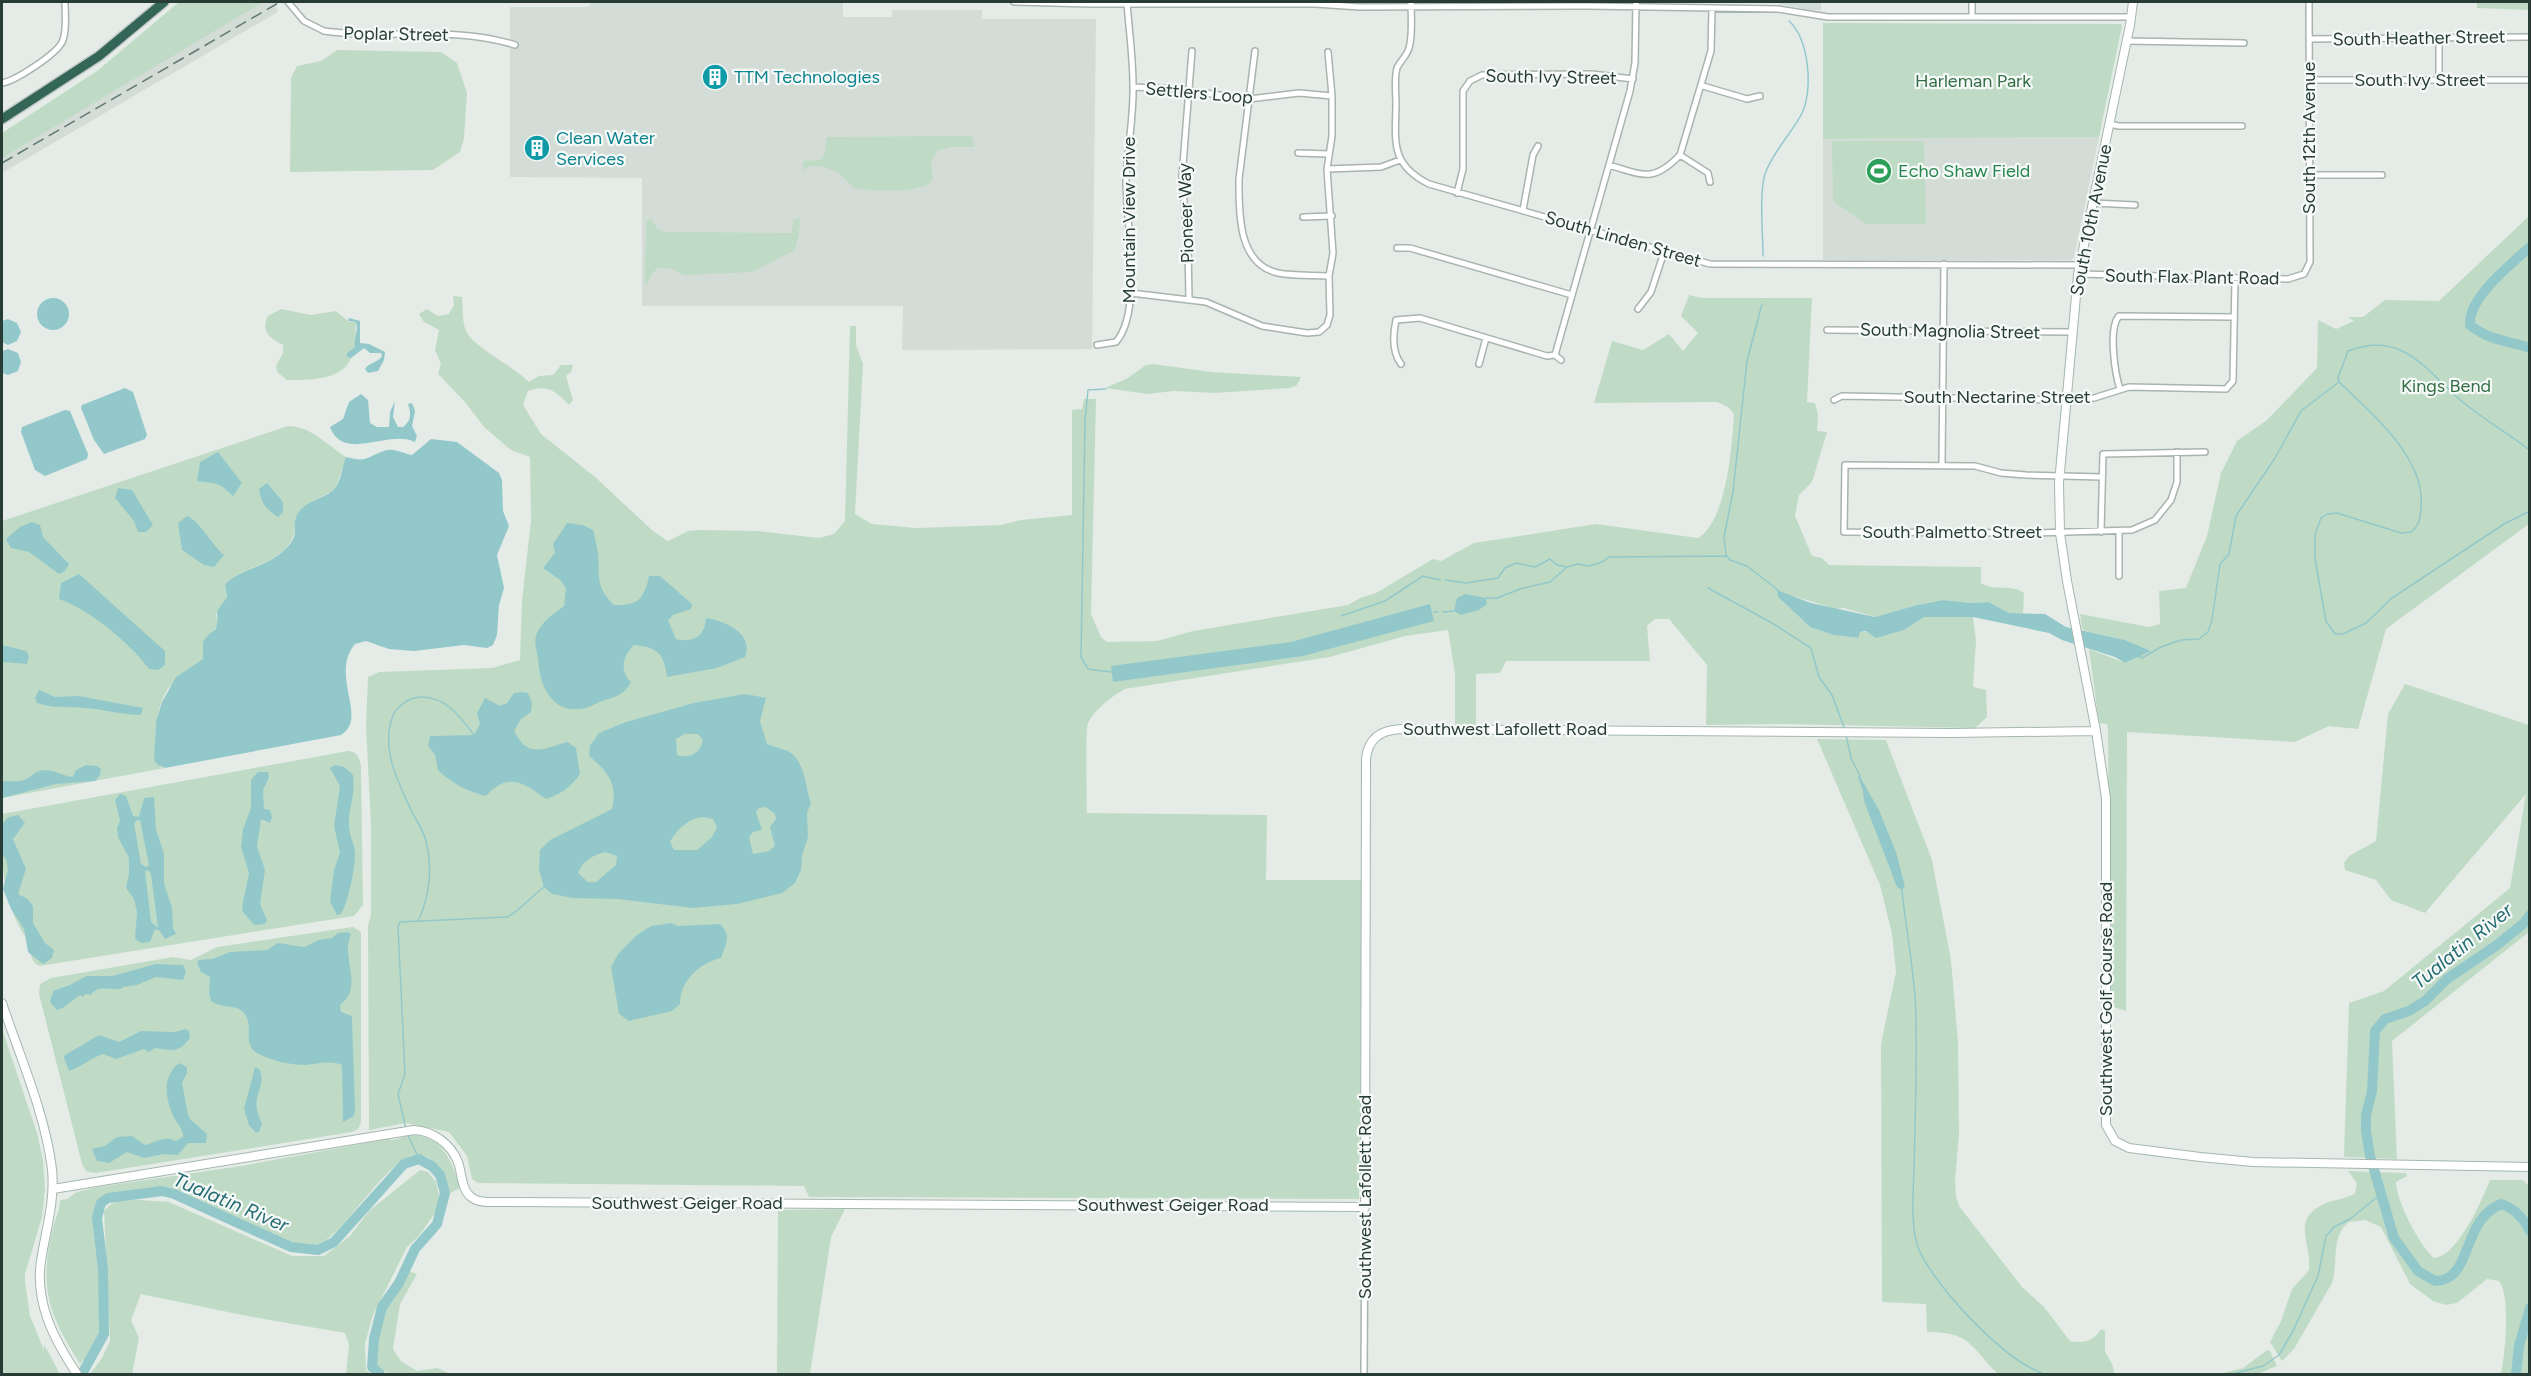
<svg xmlns="http://www.w3.org/2000/svg" width="2531" height="1376" viewBox="0 0 2531 1376" font-family="Figtree,sans-serif">
  <style>
    .built { fill: #d3dcd7 }
    .green { fill: #c0dbc5 }
    .water { fill: #93c8cb; fill-rule: evenodd }
    .lines { fill: none; stroke-linecap: round; stroke-linejoin: round }
    .stream { stroke: #93c8cb; stroke-width: 1.5 }
    .river { stroke: #93c8cb; stroke-width: 10 }
    .street-casing { stroke: #a8b4ae; stroke-width: 8 }
    .secondary-casing { stroke: #a4b7af; stroke-width: 10 }
    .highway-casing { stroke: #c2c8c6; stroke-width: 12 }
    .street { stroke: #fff; stroke-width: 5 }
    .secondary { stroke: #fff; stroke-width: 8 }
    .highway { stroke: #346657; stroke-width: 9 }
    .rail { stroke: #60786f; stroke-width: 1.5; stroke-dasharray: 12 6; stroke-linecap: butt }
    .labels { text-anchor: middle; stroke-width: 4.5; stroke-linejoin: round; paint-order: stroke }
    .street-label { font-size: 18px; fill: #263c34; stroke: #f5f9f7 }
    .culture-label { font-size: 18px; fill: #0d838f; stroke: #f5f9f7; text-anchor: start }
    .park-label { font-size: 18px; fill: #346f46; stroke: #f5f9f7 }
    .leisure-label { font-size: 18px; fill: #27864d; stroke: #f5f9f7; text-anchor: start }
    .water-label { font-size: 20px; font-style: italic; fill: #266c73; stroke: #f5f9f7 }
  </style>
  <rect width="100%" height="100%" fill="#e5ece8"/>
  <path class="built" d="M263,2H275L278,12L2,173V154Z
    M592,2H843V17H892V10H982V19H1096L1092,349L902,350L903,306H642V178L510,177V7H588Z
    M1644,2H1821V10H1809L1777,3Z
    M2099,137L2074,257L2071,260H1823V139Z"/>
  <path class="green" d="M179,2H263L2,158V133L97,71Z
    M2477,2H2529V10L2477,8Z
    M1823,23L2121,24L2122,26L2099,137L1823,139Z
    M337,50L441,52L457,63L467,93L464,138L460,152L433,170L290,172L291,78L297,66L321,61Z
    M972,136L975,147H950L937,151L931,164L933,179L926,186L908,190L877,191L854,188L838,172L824,167L810,166L803,170V161L820,160L824,155L827,137Z
    M1832,141H1924L1926,224H1866L1833,201Z
    M2529,216V524L2386,629L2358,729L2329,726L2295,742L2127,732L2126,1011L2110,1006L2108,730L2107,724L2099,723L2089,649L2125,663L2150,651L2125,640L2085,631L2082,629L2080,614L2149,627L2160,624L2159,591L2186,588L2207,536L2221,473L2237,441L2267,420L2317,368L2318,320L2336,329L2354,321L2347,317H2363L2385,300L2439,301Z
    M651,219L657,228L664,232L791,233L794,219H800L799,233L795,250L752,272L684,275L672,269L659,268L653,272L645,287L646,222Z
    M1689,295L1701,298H1812L1807,402L1815,403L1818,414L1817,431L1827,432L1812,482L1799,495L1795,516L1812,556L1822,558L1829,565L1981,567V583C1995,592 2009,583 2024,593L2023,614L2009,613L1989,602L1972,603L1943,600L1917,605L1876,617L1843,608L1836,609L1793,596L1778,597L1810,627L1833,635L1857,638L1860,632L1904,630L1924,617H1973L1976,641L1973,687L1986,690L1987,717L1975,728L1785,724L1706,725L1707,665L1669,619H1655L1647,626L1650,661H1506L1500,673L1476,674V724H1455V674L1448,630L1405,636L1330,657L1125,689C1112,696 1095,709 1088,723C1085,730 1087,799 1087,813L1267,815L1266,880H1363L1359,1199L809,1197L804,1186L478,1183L472,1179L467,1156L449,1132L406,1123L369,1130L368,926L371,915V826L366,725L368,677L379,672L492,668L520,660L522,600L531,521L530,457L511,450L484,427L465,402L438,374L441,364L435,350L439,330L424,322L419,314L427,309L438,316L449,314L454,305L453,296L462,297C463,307 462,322 466,331C473,347 515,367 529,382L539,376L553,375L561,365H573L571,372L566,376L573,400L569,405C555,391 548,384 528,391L523,405L541,434L595,477L653,531L668,541L688,531L700,530L757,531L819,538L834,534L845,521L850,326H856V345L863,364L855,514L872,524L916,528L1001,525L1021,520L1072,515V410L1082,409L1084,399H1096L1091,614L1101,637L1107,642L1157,641L1193,631L1348,605L1360,598L1376,593L1433,559L1441,561L1474,543L1596,524L1698,538C1727,521 1732,445 1734,414L1728,407L1717,402L1594,403L1612,341L1643,350L1669,334L1683,351L1698,333L1681,316Z
    M281,309L311,315L336,311L349,322H356L355,347L347,353V357L351,358C342,381 307,380 287,380L277,372L276,366L283,353V345C271,339 260,332 268,316Z
    M1153,364L1211,372L1301,377L1297,385L1290,388L1214,393L1174,391L1147,394L1105,388L1128,378L1146,365Z
    M288,426C311,426 327,445 346,457L336,487L331,492L309,503L295,519C298,564 249,561 225,584L227,597L216,614L218,625L203,645V659C198,665 193,666 187,670C181,674 172,684 167,690C156,707 150,751 161,767L165,768L2,798V521Z
    M2405,684L2529,725V932L2392,1041L2397,1159L2344,1157L2349,1003L2384,991L2510,888L2526,794L2425,913L2391,900L2376,880L2345,870L2344,863L2349,856L2376,841L2388,714Z
    M1817,739L1886,740L1932,860L1951,960L1958,1042L1959,1134L1955,1181L1956,1196L1959,1206L2022,1287L2044,1307L2070,1341C2083,1344 2094,1341 2101,1329L2105,1331V1351L2113,1366L2114,1374H1998C1970,1347 1972,1332 1927,1332L1926,1304L1882,1302L1881,1044L1896,972L1892,934L1880,885Z
    M348,751C358,752 359,757 361,766L363,905L354,916L39,966C28,960 30,946 29,934L24,935C0,895 2,859 2,814Z
    M353,927L361,932V1122L358,1129L352,1132L96,1173L87,1172L82,1164L39,994L40,984L51,978L173,957L191,960L217,947Z
    M2,1029L37,1133L43,1160L45,1189L42,1217L25,1274V1281L30,1316L44,1350V1344L60,1374H2Z
    M412,1135C443,1137 452,1160 460,1188L450,1193C417,1087 355,1235 316,1245C278,1255 208,1196 169,1190C159,1188 147,1191 137,1192C127,1193 110,1193 102,1199C97,1204 94,1214 93,1220C92,1233 98,1248 99,1261C100,1271 98,1282 100,1292C101,1298 105,1304 105,1309C104,1328 97,1350 87,1365L83,1360L80,1364C49,1315 39,1289 52,1232C54,1221 60,1211 60,1200L67,1199L77,1192L98,1187L241,1166L388,1139L392,1140Z
    M420,1170L428,1172L436,1182L439,1195L437,1210L419,1236L407,1247L373,1315L365,1344L366,1370L371,1374H346L349,1345L345,1333L247,1316L141,1294L131,1320L139,1338L132,1374H90L102,1358L110,1341L104,1211L111,1204L124,1199L169,1202L292,1256H324L350,1236L369,1211Z
    M2348,1171L2406,1173L2407,1176L2396,1182C2396,1201 2420,1246 2434,1258C2458,1256 2482,1200 2490,1180H2523L2530,1187L2529,1374H2501C2505,1355 2511,1296 2499,1281L2487,1279L2457,1303L2446,1305L2433,1301L2410,1284L2381,1227L2365,1220L2349,1222C2330,1237 2339,1262 2332,1283L2294,1349L2282,1361L2270,1342L2281,1321L2292,1289L2309,1270C2312,1242 2290,1220 2324,1204C2334,1199 2348,1199 2355,1193L2357,1183Z
    M845,1209L831,1237L810,1374H777L778,1210Z
    M409,1271L417,1274L400,1304L393,1349L401,1361L417,1371L438,1368L450,1374H390L374,1366C375,1350 376,1319 385,1306C393,1295 401,1284 409,1271Z
    M2267,1350L2270,1351L2277,1366L2257,1374H2219L2243,1368Z"/>
  <path class="water" d="M37 314a16 16 0 1 1 32 0a16 16 0 1 1-32 0Z
    M349,318L360,321V343L369,344L385,352L384,360L378,371L368,373L365,369C369,362 378,363 382,356L381,353H370L364,348L351,358L347,357V353L355,347C353,338 359,331 356,322L348,321Z
    M8,319L17,323L21,332L17,341L8,345L2,342V321Z
    M8,349L18,353L21,362L18,371L8,375L2,373V351Z
    M125,388L133,392L147,435L145,439L104,454L94,440L81,408L82,405Z
    M361,394L368,400L370,423L377,427H389L390,412L395,401L393,417L398,427H403C412,420 411,413 408,404L412,403L415,411L412,426L417,436L415,442C389,429 343,463 330,427L343,419L349,402Z
    M65,410L70,411L88,454L87,459L45,476L35,470L21,432L22,427Z
    M431,439L457,442L499,473L502,480L503,511L509,526L497,555L504,588L499,605L497,635L493,645L487,648L464,645L414,651L389,649L366,641L355,644C329,675 369,718 341,735L165,768L158,765L154,760L156,721L162,702L176,677L203,659V642C213,626 219,637 217,611L227,597L225,584C241,569 264,567 281,553C304,534 289,528 298,513C307,499 327,499 336,487C342,477 342,466 346,457C370,464 369,454 388,450C397,449 404,454 412,455Z
    M218,452L242,483L233,496C218,481 216,484 197,481L200,462Z
    M267,483L283,502V512L278,517C266,509 261,503 259,489Z
    M118,488L132,490L153,525L146,532H138L134,521L115,498Z
    M187,516C199,520 212,545 224,555L214,567L204,565L182,550L178,523Z
    M32,522L40,525L43,537L69,564L65,571L59,574L29,552L11,548L6,539L20,527Z
    M567,523L583,525L593,530C595,538 597,546 598,554C600,578 595,586 614,605C638,606 644,599 649,576H660L692,604L691,609L673,615L668,620L676,639C693,643 705,637 706,618C725,621 754,633 745,657L717,668L667,677C664,654 658,647 634,645C623,656 619,670 631,682C624,695 615,697 602,701C595,704 587,709 580,709C550,713 539,682 538,659C537,652 534,642 536,636C540,622 554,614 564,606L566,588L560,580L543,568L555,553L553,544Z
    M79,574L165,651V665L158,670L149,669C131,644 89,609 59,599L61,583Z
    M1777,590L1811,603L1875,617L1917,605L1943,600L1972,603L1989,602L2009,613L2045,614L2066,627L2125,640L2151,651L2125,663L2115,657L2062,640L2049,633L1973,617H1924L1904,630L1876,638L1866,631L1860,632L1858,638L1833,635L1810,627L1778,597Z
    M1465,594L1486,598L1487,604L1479,610L1461,615L1454,611L1457,598Z
    M1430,604L1434,621L1303,656L1113,682L1111,666L1291,642Z
    M2,645L26,651L29,656L27,664L2,662Z
    M39,690L55,697L79,696L143,708L141,715C121,715 104,709 84,708C68,706 53,709 37,703L35,698Z
    M522,692L528,693L532,703L531,712L521,719L514,731C517,735 519,740 522,743C536,757 554,744 568,742L576,748L580,774C571,787 560,795 546,799C525,783 508,771 486,796C466,791 453,784 438,770L435,755L428,746L430,736L474,735L480,724L477,713L485,698L500,706L507,703L514,693Z
    M745,694L766,698L760,721L767,744C774,747 785,749 791,753C806,765 805,787 811,803L807,813L808,837L802,856L801,870L795,883L782,893L737,904L693,908L617,899L572,898L552,894L544,887L539,870L540,850L550,840L612,809C618,785 608,771 589,756L590,746L599,733L626,722L694,703ZM685,734H698L703,740C700,753 691,759 677,755L676,739ZM766,807L775,814L776,819L770,827L775,846L769,851L753,854L749,837L753,832L762,830L756,812L759,808ZM703,817L713,819L717,827L712,837L697,850H674L670,842C678,828 688,819 703,817ZM605,852L617,856L616,865L596,882H588L578,873C584,860 591,856 605,852Z
    M86,765L97,766L101,769L100,775L95,781L56,784L2,798V782L4,781C10,781 18,782 24,780C32,777 35,770 45,770C56,770 62,776 73,777L76,770Z
    M335,765L344,767L353,775C356,796 348,808 349,825C349,834 354,843 355,852C356,864 348,905 341,914L337,915L330,902L334,870L340,853L334,826L340,786L330,768Z
    M258,772H268L269,777L263,790L264,809L270,810L272,817L270,823L261,819L257,846L265,870L260,904L267,920L265,924L254,925L243,912L242,907L249,873L241,847L243,829L251,808V780Z
    M1859,775L1879,810L1896,852L1905,886L1902,890L1897,887L1864,801L1863,791L1858,777Z
    M120,794L126,796L133,816L139,817L144,798L154,797L156,829L164,854V883L172,908L173,928L176,934L165,939L160,931L155,929L150,942L141,943L135,939L137,912L134,899L126,888L129,874V858L118,837L117,828L120,820L115,800ZM138,820H140L149,865L146,867L141,864L135,829L134,823ZM148,870L151,874L158,928L151,922L145,871Z
    M18,815L25,823L13,839L26,869L18,894L28,899L33,906V923L45,943L54,950L52,958L43,964L28,952L24,929L11,909L3,889L8,870L6,859L2,854V824L9,817Z
    M671,923L678,926L720,924C732,937 726,943 721,958C700,963 680,980 680,1004L672,1011L629,1021L619,1014L611,967L618,954L637,935L651,926Z
    M348,932L351,934C340,959 365,986 340,1005L341,1012L352,1016L355,1109L354,1116L343,1122L342,1065C330,1060 318,1064 305,1065C290,1065 273,1061 259,1054C241,1046 255,1026 244,1013C237,1004 222,1009 211,1001L209,993L210,977L201,972L197,963L199,960L212,959L230,952L267,950L278,943L304,947L319,940L332,938L338,933Z
    M156,964L183,965L186,972L183,980L156,977L137,985L123,987L121,989C110,990 97,985 91,995L85,994L83,997L80,995L63,1008L57,1010L50,1002L53,991L70,985L86,976H112Z
    M186,1029L189,1031L190,1038C178,1054 172,1050 155,1048L149,1052L144,1049L116,1059L103,1054C91,1058 81,1067 69,1071L64,1058L65,1055L99,1035L119,1042L141,1031L174,1032Z
    M179,1063L187,1067V1073L182,1083L188,1114L190,1119L207,1134L206,1143H188L178,1155L164,1154L144,1158L127,1152L109,1163L97,1161L92,1149L105,1146L117,1137L132,1136L145,1145C156,1143 164,1135 176,1141L183,1137C183,1128 177,1124 173,1116C165,1097 162,1077 179,1063Z
    M255,1067L259,1069C265,1080 259,1088 257,1099C255,1108 259,1116 262,1124L259,1132H255L249,1125L244,1109Z"/>
  <g class="lines">
    <path class="stream" d="M1763,256C1763,235 1759,193 1765,174C1772,153 1791,134 1801,115C1814,91 1809,39 1789,21
      M2339,381L2338,378L2348,351C2400,331 2423,366 2457,397C2479,417 2505,431 2528,449
      M2340,383C2372,413 2426,459 2421,507C2420,518 2420,525 2411,532L2401,533L2337,513L2327,514L2321,518L2315,534V559L2326,621L2335,634H2343L2366,623L2392,598L2504,524L2530,511
      M1106,389L1088,390L1085,421L1081,657L1088,669L1111,672
      M1726,555L1724,537L1733,492L1747,361L1762,304
      M1445,580L1466,583L1498,578L1505,568L1516,563L1535,567L1550,559L1557,565L1567,567
      M1708,588L1772,623L1811,648L1819,677L1832,695L1845,730
      M1486,598H1497L1520,589L1550,582L1567,567L1578,564L1589,566L1602,562L1609,557L1727,556L1730,560L1747,566L1778,590
      M1434,612H1438
      M1443,612L1454,611
      M1341,616L1385,601L1423,576L1440,580
      M2138,656L2142,658L2161,647L2181,640L2199,639L2208,632L2212,620L2220,564L2229,554L2236,516L2275,458L2301,411L2339,382
      M1846,735L1851,758L1860,776
      M1902,890C1906,933 1916,977 1916,1021C1917,1071 1915,1121 1914,1171C1913,1194 1910,1232 1920,1252C1939,1291 2004,1360 2044,1374
      M419,919C430,895 433,864 425,838C423,830 417,822 413,814C399,784 381,751 392,718C396,707 407,698 420,697C445,696 460,716 474,735
      M406,1129L398,1094L405,1074L398,927L400,922L507,917C517,913 533,895 544,887
      M407,1133L419,1159
      M2232,1374L2263,1366L2279,1355L2293,1331L2318,1276L2326,1236L2334,1227L2350,1219L2381,1194"/>
    <path class="river" d="M2530,247C2510,265 2468,298 2470,325C2488,340 2508,341 2530,348
      M2530,915L2523,924L2497,945L2447,979L2425,1001L2409,1011L2385,1019L2375,1031L2372,1091L2366,1115V1131L2370,1156L2394,1238L2418,1271L2435,1281C2473,1281 2461,1220 2501,1204C2514,1208 2524,1219 2530,1231
      M82,1374L104,1334L103,1269L97,1218L101,1203L108,1198L162,1191L174,1194L291,1247L318,1250L334,1242L404,1164L419,1159L432,1166L440,1175L445,1193L437,1224L415,1249L399,1283L382,1307L374,1339L372,1367L380,1374
      M2516,1374L2519,1346L2530,1308"/>
    <g class="street-casing">
      <path id="street" d="M288,2L304,21L324,31C388,40 453,25 515,45
        M1014,2L1091,4H1315L1360,7L1587,6L1778,9L1828,17H2131
        M1411,2C1411,16 1413,35 1409,48C1407,56 1400,61 1397,68C1394,79 1396,94 1396,106C1395,143 1391,165 1429,184L1710,264L2079,265
        M1972,17V2
        M2309,39L2530,37
        M2126,41L2244,43
        M1255,51L1239,179C1239,211 1237,264 1278,273C1294,276 1312,275 1329,276
        M1328,52L1332,96
        M2310,80H2530
        M2439,80V37
        M2,83C15,81 59,53 63,40C67,28 65,14 65,2
        M1703,86L1747,99L1760,96
        M2109,124L2119,126H2242
        M1298,153L1329,154
        M1680,155L1711,51L1712,9
        M1609,165C1643,175 1653,183 1680,155L1708,173L1710,182
        M1327,169L1381,167L1400,160
        M2310,175H2382
        M1457,193L1463,169V91L1470,81L1482,75L1592,74L1633,79
        M2093,203L2135,205
        M1523,210L1533,155L1538,146
        M1303,217L1332,216
        M1397,248H1410L1572,295
        M2078,274L2288,279L2304,274L2310,262L2309,2
        M1131,293L1206,302L1262,326L1307,333L1319,332L1327,325L1330,315L1329,276L1333,253L1327,169L1332,136V96L1299,93L1249,99L1176,89L1134,87
        M1189,299L1188,247L1182,177L1192,51
        M1638,309L1651,292L1664,252
        M1827,330L2072,332
        M1097,345L1116,342C1143,311 1126,222 1126,181C1127,149 1134,117 1133,85C1133,58 1129,30 1127,3
        M1555,355L1630,91L1635,63L1636,2
        M1401,364C1392,352 1393,334 1396,320L1420,318L1547,356L1555,355L1561,360
        M1479,364L1486,338
        M2120,389C2115,374 2108,328 2119,316L2234,317
        M1834,400L1842,396L2066,400L2094,398L2129,387L2226,389L2233,381L2235,278
        M1942,465L1944,264
        M2102,477L2026,475L2001,473L1975,466L1845,465L1844,532L2036,533L2132,530L2155,520L2171,500L2177,482V452
        M2101,532L2103,454L2205,452
        M2119,532V576
        M1364,1374L1365,1207"/>
    </g>
    <g class="secondary-casing">
      <path id="secondary" d="M2133,2L2130,25L2078,274L2059,483L2060,533L2067,581L2096,731L2106,798V1125L2115,1141L2129,1148L2200,1157L2253,1162L2530,1167
        M2,1003C20,1057 45,1113 52,1169C55,1199 47,1226 42,1255C33,1300 53,1338 77,1374
        M53,1189L414,1130C433,1131 451,1144 458,1162C462,1173 461,1189 471,1197C476,1201 483,1202 489,1202L1365,1207L1366,759C1368,738 1381,730 1401,729L1951,733L2096,731"/>
    </g>
    <g class="highway-casing">
      <path id="highway" d="M2,119L99,56L164,2"/>
    </g>
    <use href="#street" class="street"/>
    <use href="#secondary" class="secondary"/>
    <use href="#highway" class="highway"/>
    <path class="rail" d="M2,163L280,2"/>
  </g>
  <defs>
    <g id="building-disc" transform="scale(1.35)"><circle r="9.5" fill="#0f9aa8" stroke="#f5f9f7"/><path d="M-4-6H4V6H1V3H-1V6H-4ZM-2.5-4.3h1.7v1.8h-1.7ZM.8-4.3h1.7v1.8H.8ZM-2.5-1h1.7V.8h-1.7ZM.8-1h1.7V.8H.8Z" fill="#fff"/></g>
    <g id="stadium-disc" transform="scale(1.35)"><circle r="9.5" fill="#2e9e5b" stroke="#f5f9f7"/><path d="M0-5a6.5 5 0 1 0 0 10a6.5 5 0 1 0 0-10ZM-3.5-1.8h7v3.6h-7Z" fill="#fff"/></g>
  </defs>
  <g fill-rule="evenodd">
    <use href="#building-disc" x="715" y="77"/>
    <use href="#building-disc" x="537" y="148"/>
    <use href="#stadium-disc" x="1879" y="171"/>
  </g>
  <g class="labels">
    <g class="street-label">
      <text transform="translate(396 34) rotate(1)" y="6">Poplar Street</text>
      <text transform="translate(2419 38) rotate(-1)" y="6">South Heather Street</text>
      <text transform="translate(1551 77) rotate(1)" y="6">South Ivy Street</text>
      <text x="2420" y="86">South Ivy Street</text>
      <text transform="translate(1199 93) rotate(5)" y="6">Settlers Loop</text>
      <text transform="translate(2309 138) rotate(-90)" y="6">South 12th Avenue</text>
      <text transform="translate(1186 213) rotate(-92)" y="6">Pioneer Way</text>
      <text transform="translate(1129 220) rotate(-90)" y="6">Mountain View Drive</text>
      <text transform="translate(2091 220) rotate(-79)" y="6">South 10th Avenue</text>
      <text transform="translate(1623 239) rotate(16)" y="6">South Linden Street</text>
      <text transform="translate(2192 277) rotate(1)" y="6">South Flax Plant Road</text>
      <text transform="translate(1950 331) rotate(1)" y="6">South Magnolia Street</text>
      <text x="1997" y="403">South Nectarine Street</text>
      <text x="1952" y="538">South Palmetto Street</text>
      <text x="1505" y="735">Southwest Lafollett Road</text>
      <text transform="translate(2106 999) rotate(-90)" y="6">Southwest Golf Course Road</text>
      <text transform="translate(1365 1197) rotate(-90)" y="6">Southwest Lafollett Road</text>
      <text x="687" y="1209">Southwest Geiger Road</text>
      <text x="1173" y="1211">Southwest Geiger Road</text>
    </g>
    <g class="culture-label">
      <text x="734" y="83">TTM Technologies</text>
      <text x="556" y="144">Clean Water<tspan x="556" dy="21">Services</tspan></text>
    </g>
    <g class="park-label">
      <text x="1973" y="87">Harleman Park</text>
      <text x="2446" y="392">Kings Bend</text>
    </g>
    <g class="leisure-label">
      <text x="1898" y="177">Echo Shaw Field</text>
    </g>
    <g class="water-label">
      <text transform="translate(2462 946) rotate(-39)" y="7">Tualatin River</text>
      <text transform="translate(231 1202) rotate(23)" y="7">Tualatin River</text>
    </g>
  </g>
  <rect width="2531" height="1376" fill="none" stroke="#263c34" stroke-width="6"/>
</svg>
